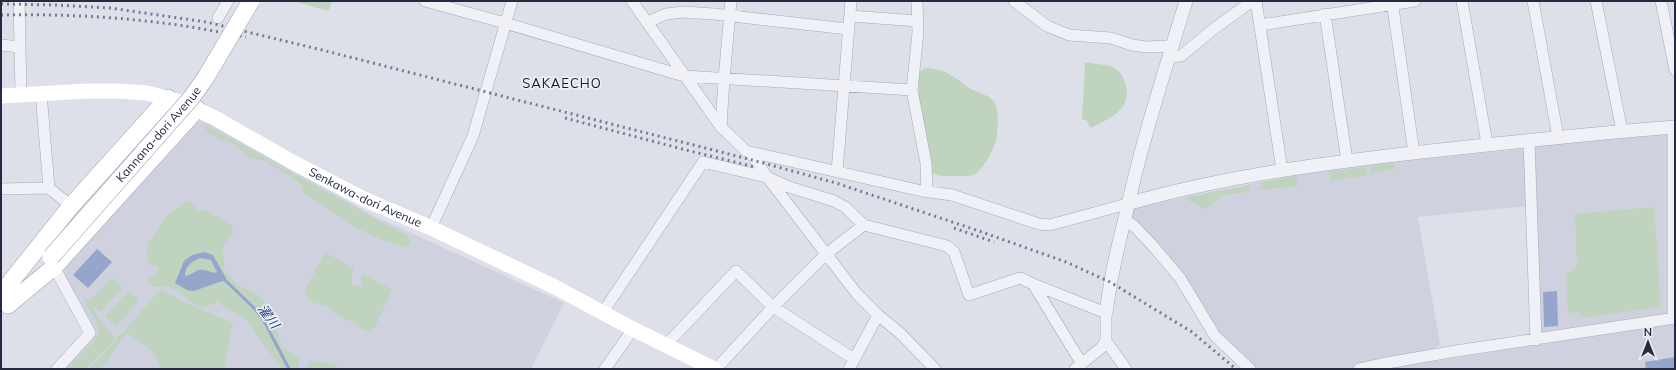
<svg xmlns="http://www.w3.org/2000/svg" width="1676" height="370" viewBox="0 0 1676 370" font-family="Mulish,'Noto Sans JP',sans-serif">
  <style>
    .built { fill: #cfd2de }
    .green { fill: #bfd3be }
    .water { fill: #95a5cc; fill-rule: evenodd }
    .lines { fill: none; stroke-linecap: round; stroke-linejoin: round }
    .stream { stroke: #95a5cc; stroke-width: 3 }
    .minor-casing { stroke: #a6a9b7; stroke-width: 12 }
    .tertiary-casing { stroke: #a6a9b7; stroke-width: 14 }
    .primary-casing { stroke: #9ca1b5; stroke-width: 18 }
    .minor { stroke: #f0f1f6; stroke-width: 11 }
    .tertiary { stroke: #f0f1f6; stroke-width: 13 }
    .secondary { stroke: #fff; stroke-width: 15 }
    .primary { stroke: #fff; stroke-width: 17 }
    .rail { stroke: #757b93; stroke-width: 3; stroke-dasharray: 2 4; stroke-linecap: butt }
    .primary-bridge-casing { stroke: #9ca1b5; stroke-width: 18; stroke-linecap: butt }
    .primary-bridge { stroke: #fff; stroke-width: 17 }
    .labels { text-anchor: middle; stroke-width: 3.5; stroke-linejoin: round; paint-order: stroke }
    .street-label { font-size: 12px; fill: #252a41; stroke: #edeff6 }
    .neighbourhood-label { font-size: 13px; letter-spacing: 1px; fill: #181c31; stroke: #edeff6 }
    .water-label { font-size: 13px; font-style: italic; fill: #2c4078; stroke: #edeff6 }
  </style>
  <rect width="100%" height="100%" fill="#dde0e9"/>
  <path class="built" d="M200,121L209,124L376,217L564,303L531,369H63L95,334L60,269L191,123Z
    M1667,133L1669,135L1670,309L1664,315L1543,334L1538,330L1534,145Z
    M1521,149L1524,152L1526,206L1418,217L1440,344L1433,350L1362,365L1349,369H1256L1214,330L1130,215L1133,209L1193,195L1301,174L1396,162Z
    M1671,324L1675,325V369H1389L1390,368Z"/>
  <path class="green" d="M293,1H332L329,11Z
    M1085,62C1092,64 1107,64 1113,67C1127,74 1132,99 1120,110C1112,118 1100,123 1091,128L1086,120L1082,119Z
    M926,68C947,70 953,76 969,88C977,93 991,95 995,103C999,110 998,133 996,140C994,149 982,172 973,175C966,177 959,176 952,176C942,176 936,177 930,170C928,155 927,140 925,126C921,107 916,91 920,71Z
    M204,126L211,128L392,228L407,235L411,243L407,248C384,242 360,231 340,217C328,209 317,200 304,194L301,184L283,172L265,161L251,158L232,143L220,139L208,132Z
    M1394,163L1395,169L1371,173V166Z
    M1366,167L1368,175L1331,181L1329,172Z
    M1296,176L1298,186L1259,190L1263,182Z
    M1251,185L1248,192L1222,195L1207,209L1200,207L1184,198Z
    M187,201L191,202L197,210L208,211L232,226L233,234L223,246L224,270L239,286L255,292L263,300L268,308V316L275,324L282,347L301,359L298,364L300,369H281L245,318L224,307L217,301C198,318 186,292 168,286C164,285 157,287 153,287L146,280L158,272L159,267L150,266L147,255L148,244L168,215Z
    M1654,207L1661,307L1580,318L1579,312L1568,313L1566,275L1577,265L1575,214Z
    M325,252L354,269L351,277L352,284L363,288L360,278L364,275L392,289L378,321L372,332C361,333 356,323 349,320C347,319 345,319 342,318C336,316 331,311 328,305C318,305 302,301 306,288Z
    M112,277L123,288L101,312L91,304L99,319L115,338L86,369H67L94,341L99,333L96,321L83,299H88L90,301Z
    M161,289L182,301L233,323L224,369H161C157,351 141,343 127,333L101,369H90Z
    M128,291L139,301L116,326L105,316Z
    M310,361L335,364L340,369H307Z"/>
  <path class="water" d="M97,249L112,262L88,288L73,275Z
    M204,252L213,255L226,278L225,280L194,291L187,290L175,283L184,261L192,255ZM200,258L211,260L217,272L214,273C194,266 201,272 185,276C185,266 191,262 200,258Z
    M1557,291L1558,326L1544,327L1543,292Z
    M1675,357V369H1646L1645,362Z"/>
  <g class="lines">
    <path class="stream" d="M225,280L253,307L263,319L289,369"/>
    <g class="minor-casing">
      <path id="minor" d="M19,1L21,94
        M425,1L505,23L684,76L912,90
        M632,1L721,127L746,151L922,191L952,195L1039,224L1050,225L1127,204
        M917,1L918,32L912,90L926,163L927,192
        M1014,1L1047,26L1069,35L1111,38L1132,45L1146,47L1172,46
        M1256,1L1282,170
        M1392,1L1414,153
        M1462,1L1487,144
        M1533,1L1558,137
        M1596,1L1622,131
        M1661,1L1675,70
        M1325,14L1347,161
        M850,16L918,21
        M218,18L228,1
        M648,22L666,14L684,12L714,14L848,29
        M1260,25L1415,1
        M1,45L20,47
        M1169,57L1181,56L1211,31L1252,1
        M41,93L49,188
        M721,127L724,79L731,1
        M1673,127V313L1675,318
        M1529,140L1536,340
        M750,152L767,177L857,294L878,315L900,333L935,369
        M837,172L851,1
        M1,189L49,188L71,206
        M1124,219L1134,226L1153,246L1180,278L1215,336L1250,369
        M431,228L473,136L512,1
        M54,267L90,333L57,369
        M1033,284L1106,313V341L1101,348L1075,369
        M603,312L703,162L767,177L786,186L834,201L845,207L864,225L947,246L954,252L969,295L1020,278L1033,284L1082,364
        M1106,341L1126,369
        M666,345L736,271L773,307L854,359
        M605,369L633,329
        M716,369L773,307L826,254L864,225
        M849,369L878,315
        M1359,369L1381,364L1456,351L1675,318"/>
    </g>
    <g class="tertiary-casing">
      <path id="tertiary" d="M1127,204C1217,178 1311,165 1404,154C1494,144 1584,134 1675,127
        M1106,313C1110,281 1117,249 1125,218C1141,144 1164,73 1186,1"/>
    </g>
    <g class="primary-casing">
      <path id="primary" d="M1,294L71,206L168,98
        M8,305L54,267L197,109"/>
    </g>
    <use href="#minor" class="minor"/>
    <use href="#tertiary" class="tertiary"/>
    <path class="secondary" id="s1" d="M1,96L88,91H119L147,93L181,102L215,118L296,164L364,199L431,228L555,287L633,329L714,369"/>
    <use href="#primary" class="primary"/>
    <path class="rail" d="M1,4L56,5L110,8L206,22L322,50L756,161L836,183L979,231L1066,262L1110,282L1192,332L1236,369
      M1,15C55,14 108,16 162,23C190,26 218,32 246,37
      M565,118L682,149L755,167
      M954,228L994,242"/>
    <g class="primary-bridge-casing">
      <g id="primary-bridge">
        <path id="s2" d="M51,257L192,97L206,77L251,1"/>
      </g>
    </g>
    <use href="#primary-bridge" class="primary-bridge"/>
  </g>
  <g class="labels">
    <g class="street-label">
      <text dy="4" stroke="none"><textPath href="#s2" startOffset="163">Kannana-dori Avenue</textPath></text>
      <text dy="4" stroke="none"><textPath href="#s1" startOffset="389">Senkawa-dori Avenue</textPath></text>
    </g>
    <g class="neighbourhood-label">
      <text x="562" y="88">SAKAECHO</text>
    </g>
    <g class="water-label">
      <text transform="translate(269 316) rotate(54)" y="5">濯川</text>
    </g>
  </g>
  <rect width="1676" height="370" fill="none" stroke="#252a41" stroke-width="4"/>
  <g transform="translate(1648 342)" stroke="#edeff6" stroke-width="3" paint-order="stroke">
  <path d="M0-3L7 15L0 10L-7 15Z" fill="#252a41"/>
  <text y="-6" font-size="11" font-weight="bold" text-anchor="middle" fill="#252a41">N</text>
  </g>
</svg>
